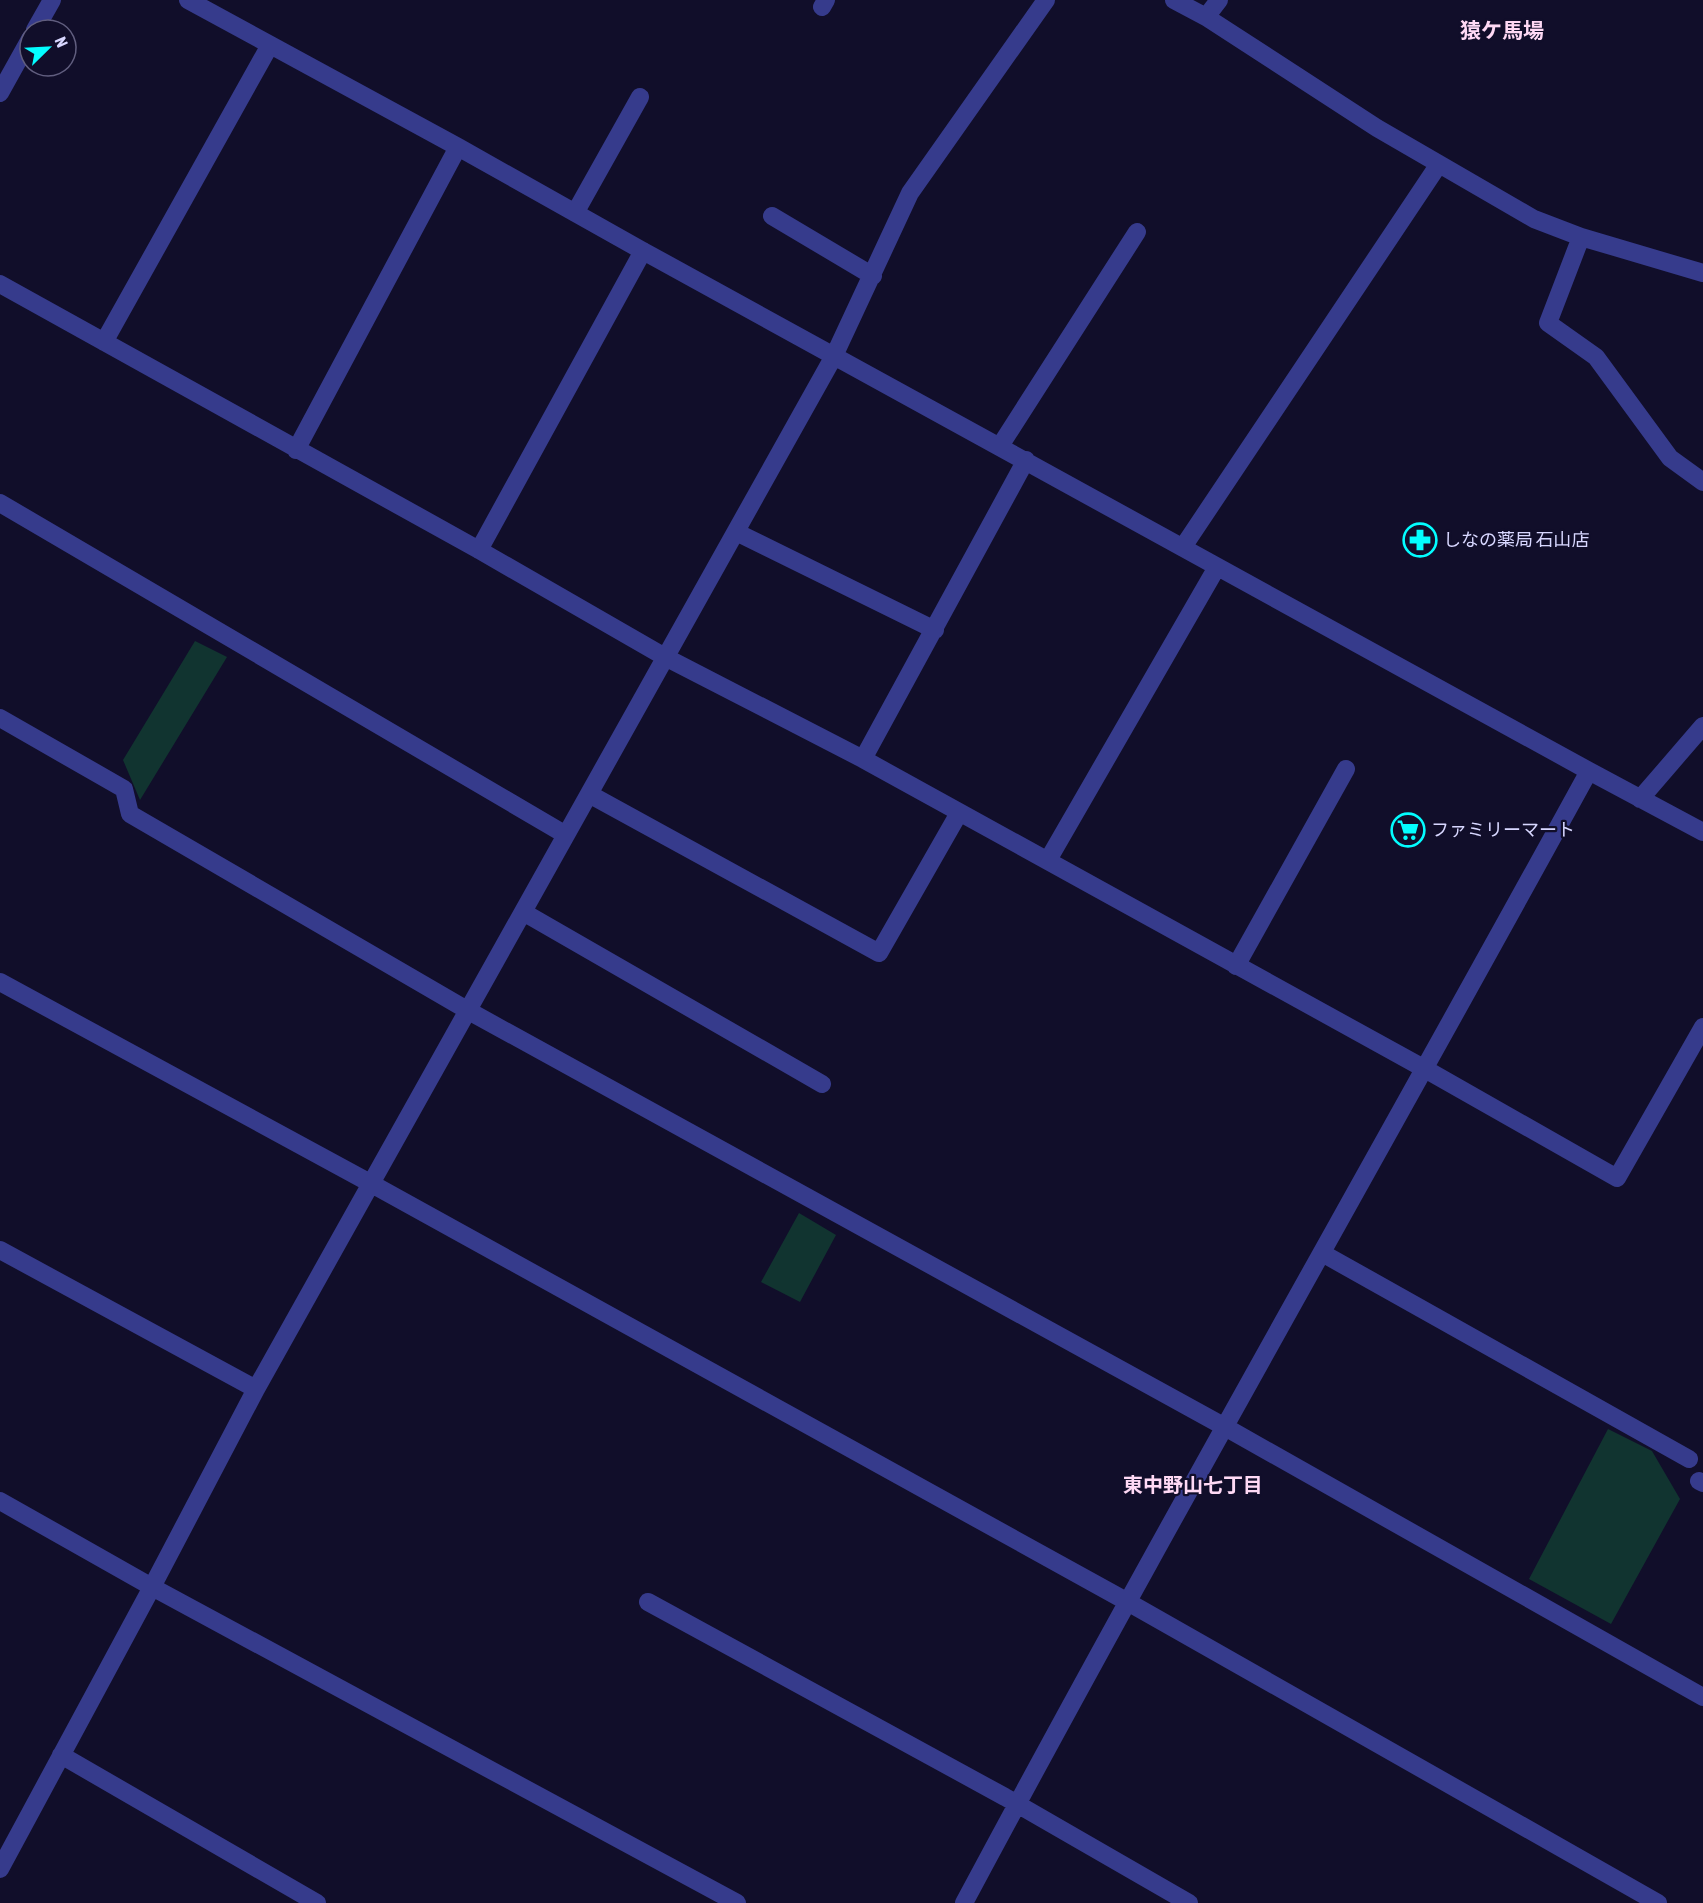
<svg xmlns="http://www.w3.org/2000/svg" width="1703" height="1903" viewBox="0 0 1703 1903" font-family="'Asap Condensed','Noto Sans JP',sans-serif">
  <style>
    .green { fill: #113430 }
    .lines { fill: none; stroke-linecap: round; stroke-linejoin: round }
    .minor { stroke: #363b8c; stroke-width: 18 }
    .labels { text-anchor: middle; stroke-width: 4.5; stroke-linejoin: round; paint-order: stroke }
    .poi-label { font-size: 18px; fill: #d8d7ff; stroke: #110e2a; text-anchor: start }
    .neighbourhood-label { font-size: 20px; font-weight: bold; fill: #ffd9f5; stroke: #110e2a }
    .quarter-label { font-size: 21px; font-weight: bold; fill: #ffd9f5; stroke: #110e2a }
  </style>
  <rect width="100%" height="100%" fill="#110e2a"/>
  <path class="green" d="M195,641L227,657L140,800L123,760Z
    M799,1213L836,1235L800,1302L761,1282Z
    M1608,1429L1652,1451L1680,1499L1611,1624L1529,1579Z"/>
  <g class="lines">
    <path class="minor" d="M188,0L458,147L643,251L1589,771L1703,832
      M1174,0L1206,17L1377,128L1534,219L1581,237L1703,273
      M822,7L826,0
      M1206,17L1219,0
      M35,30L52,0
      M0,93L30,39
      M575,213L640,97
      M772,216L873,276
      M1581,237L1548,323L1596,357L1670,458L1703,482
      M0,284L479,550L665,657L863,759L1425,1069L1617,1178L1703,1027
      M104,342L270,45
      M1000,446L1137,232
      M296,450L458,147
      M0,503L566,835
      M736,532L935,630
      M1183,547L1439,164
      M479,550L643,251
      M0,718L124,789L130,814L467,1010L1225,1427L1703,1697
      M863,759L1026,460
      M589,794L879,953L959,813
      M1640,799L1703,726
      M1048,860L1217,567
      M523,912L822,1084
      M1236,966L1346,769
      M0,982L370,1183L1126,1601L1658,1903
      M0,1250L256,1389
      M1322,1253L1689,1459
      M1699,1481L1703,1483
      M0,1501L152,1587L737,1903
      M648,1602L1005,1797L1189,1903
      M61,1755L317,1903
      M0,1869L152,1587L256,1389L834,356L910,193L1046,0
      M964,1903C1167,1523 1382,1149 1589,771"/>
  </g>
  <defs>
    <g id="pharmacy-ring" transform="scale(1.725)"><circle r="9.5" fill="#110e2a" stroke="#03fdff" stroke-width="1.5"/><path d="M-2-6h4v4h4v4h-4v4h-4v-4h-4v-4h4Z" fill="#03fdff"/></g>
    <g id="supermarket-ring" transform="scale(1.725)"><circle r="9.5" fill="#110e2a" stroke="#03fdff" stroke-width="1.5"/><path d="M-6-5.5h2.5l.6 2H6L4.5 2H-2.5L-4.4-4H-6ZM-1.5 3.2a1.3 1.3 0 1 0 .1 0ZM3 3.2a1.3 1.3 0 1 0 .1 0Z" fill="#03fdff"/></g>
  </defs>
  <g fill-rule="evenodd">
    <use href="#pharmacy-ring" x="1420" y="540"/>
    <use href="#supermarket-ring" x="1408" y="830"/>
  </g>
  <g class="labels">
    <g class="poi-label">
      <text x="1443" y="546">しなの薬局 石山店</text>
      <text x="1431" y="836">ファミリーマート</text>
    </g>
    <g class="neighbourhood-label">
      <text x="1193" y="1492">東中野山七丁目</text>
    </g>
    <g class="quarter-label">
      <text x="1502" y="38">猿ケ馬場</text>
    </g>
  </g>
  <g transform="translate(48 48) rotate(66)"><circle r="28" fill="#110e2a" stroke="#615e7f" stroke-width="1.5"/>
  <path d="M0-4.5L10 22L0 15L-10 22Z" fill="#03fdff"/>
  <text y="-9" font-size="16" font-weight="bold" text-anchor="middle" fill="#d8d7ff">N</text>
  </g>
</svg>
